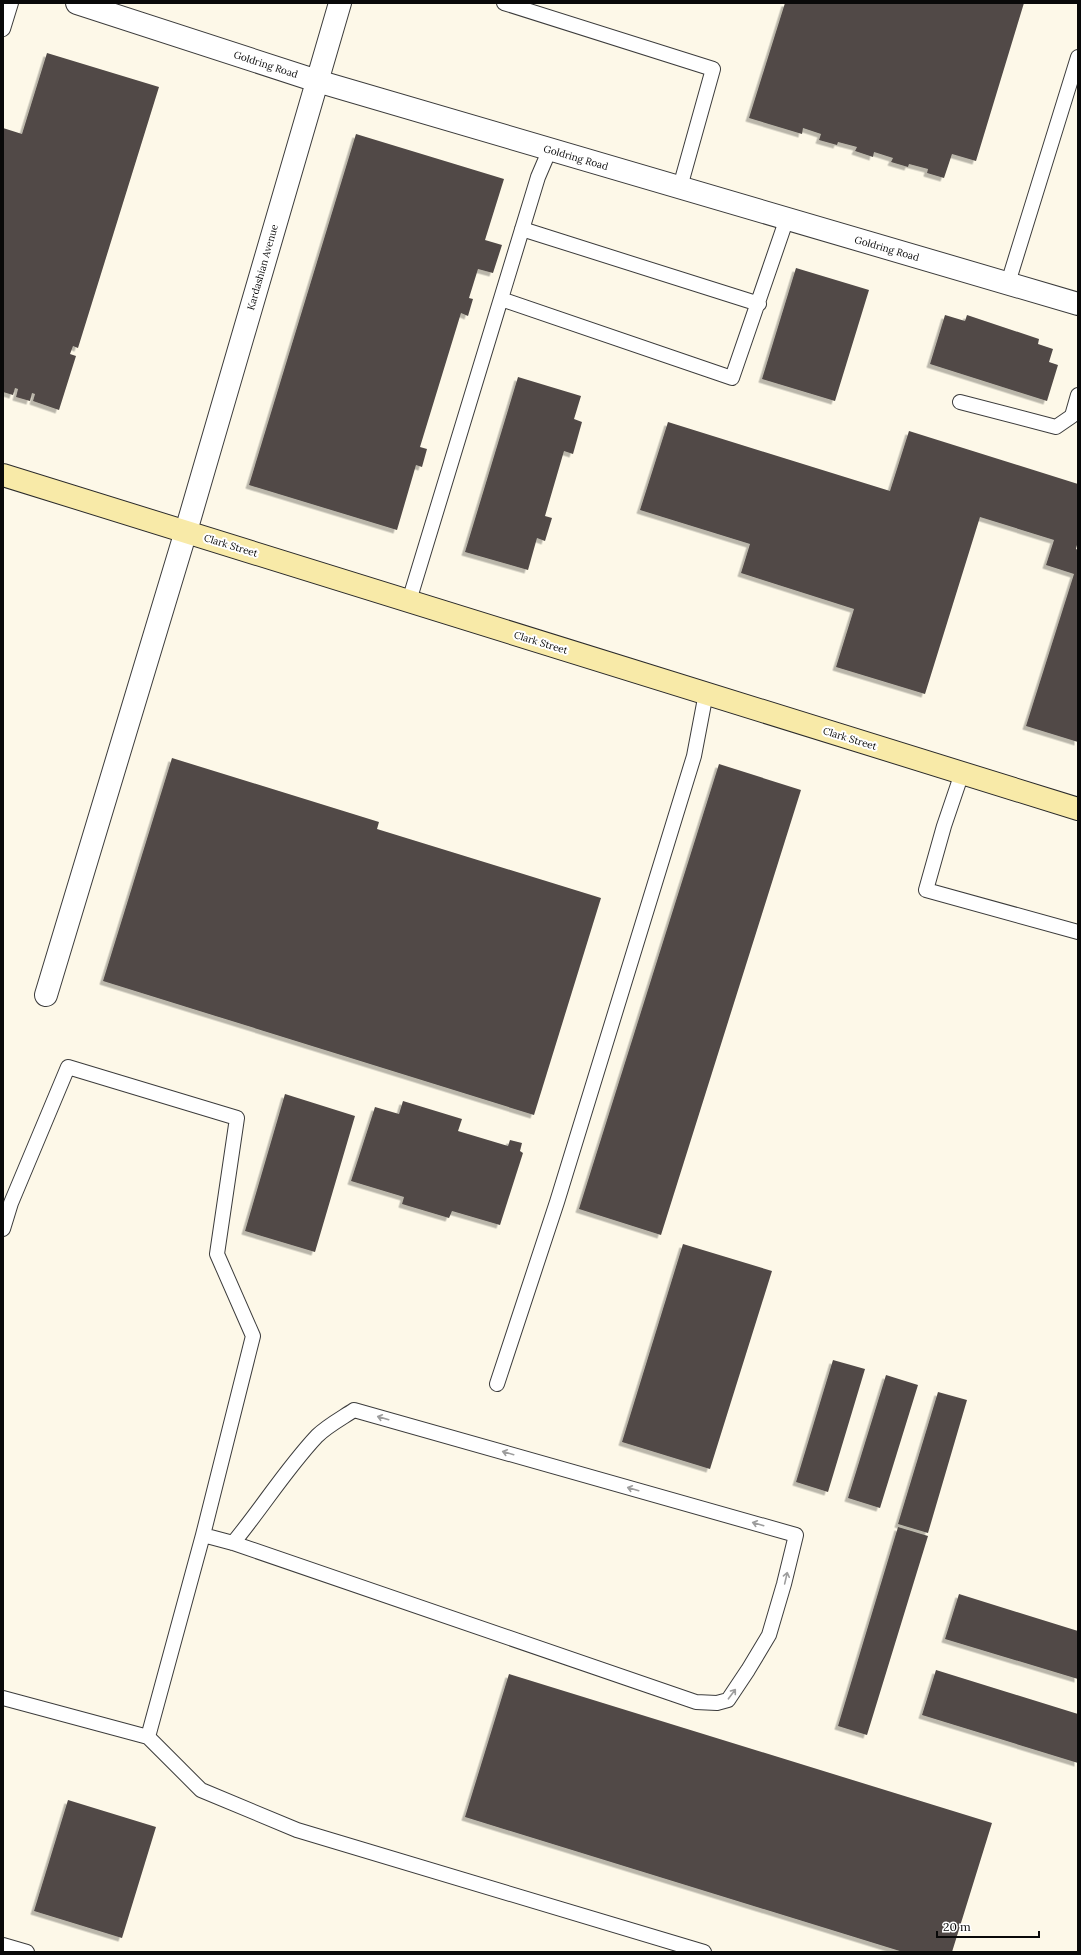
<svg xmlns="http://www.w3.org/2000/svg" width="1081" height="1955" viewBox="0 0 1081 1955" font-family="Lora,serif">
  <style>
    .building { fill: #514a47; filter: url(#shadow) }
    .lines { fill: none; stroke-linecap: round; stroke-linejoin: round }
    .lane-casing { stroke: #3c3c3c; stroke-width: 16 }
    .street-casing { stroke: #3c3c3c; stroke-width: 24 }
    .secondary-casing { stroke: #2b2b2b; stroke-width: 24 }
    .lane { stroke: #fff; stroke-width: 14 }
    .street { stroke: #fff; stroke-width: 22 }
    .secondary { stroke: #f8eaa8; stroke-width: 22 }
    .oneway { stroke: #9d9d9d }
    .labels { text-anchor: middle; stroke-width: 4; stroke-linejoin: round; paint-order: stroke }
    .street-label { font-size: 10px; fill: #090909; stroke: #fff }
  </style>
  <defs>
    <filter id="shadow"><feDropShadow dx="-3.5" dy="3.5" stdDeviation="0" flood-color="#0004"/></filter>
  </defs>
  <rect width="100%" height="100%" fill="#fdf8e8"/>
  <path class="building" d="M785,3H1024L976,161L952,154L944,178L927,173L928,169L909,164L908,167L891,162L893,158L874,152L873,157L855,151L857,147L838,142L837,145L819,140L821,134L803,128L802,134L749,118Z
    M47,53L159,87L78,348L73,346L70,354L76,356L59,410L33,401L35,394L32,393L30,401L16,397L18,389L15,388L13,395L3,392V128L22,134Z
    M356,134L504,179L485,240L502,245L493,273L478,269L469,298L473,299L468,316L461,313L420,447L427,449L422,467L416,465L397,530L249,485Z
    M796,268L869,290L835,401L762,379Z
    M945,315L965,321L967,315L1039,339L1038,344L1053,349L1049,362L1058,365L1047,401L930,364Z
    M518,377L581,396L574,419L582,422L573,454L564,451L545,516L552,518L545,541L537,538L528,570L465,552Z
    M668,422L890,491L909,431L1078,484V541L1076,549L1078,550V742L1026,726L1074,574L1046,565L1054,540L980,517L925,694L836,667L854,609L741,573L750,544L640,510Z
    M172,758L379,822L377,829L601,898L534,1115L103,981Z
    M719,764L801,790L661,1235L579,1209Z
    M285,1094L355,1116L315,1252L245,1231Z
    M403,1101L462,1119L458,1131L508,1146L510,1140L522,1143L520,1151L523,1153L500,1225L452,1211L449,1218L402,1204L404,1197L351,1181L375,1107L399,1114Z
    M683,1244L772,1271L710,1469L622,1442Z
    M833,1360L865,1369L828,1492L796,1482Z
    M886,1375L918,1385L880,1508L848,1498Z
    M938,1392L967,1400L928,1533L898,1524Z
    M898,1527L928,1536L867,1735L838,1726Z
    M959,1594L1078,1631V1679L945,1639Z
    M936,1670L1078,1714V1763L922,1715Z
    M509,1674L992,1823L952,1952H903L465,1817Z
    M68,1800L156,1827L122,1938L34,1911Z"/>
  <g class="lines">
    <g class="lane-casing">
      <path id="lane" d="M504,3L713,69L680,187
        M3,29L11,3
        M522,229L759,304
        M1008,283L1078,57
        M501,299L732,378L787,218
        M960,402L1056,427L1072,416L1078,395
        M409,601L538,177L550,149
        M962,773L944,826L926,890L1078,932
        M3,1229L11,1203L68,1067L237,1118L217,1254L253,1336L203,1535L148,1737
        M497,1384L557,1202L694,756L706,693
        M203,1535L233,1543L696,1702L717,1703L728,1700L748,1670L769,1635L784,1584L796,1535L354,1410C342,1418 327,1426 317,1436C286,1469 262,1508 233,1543
        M3,1698L148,1737L201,1790L297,1830L704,1952
        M3,1945L27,1952"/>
    </g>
    <g class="street-casing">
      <path id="street" d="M77,3L317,81L1078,304
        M46,995L186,531L340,3"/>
    </g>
    <g class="secondary-casing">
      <path id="secondary" d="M3,475L1078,809"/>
    </g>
    <use href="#lane" class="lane"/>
    <use href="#street" class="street"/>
    <use href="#secondary" class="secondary"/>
  </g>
  <defs><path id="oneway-shaft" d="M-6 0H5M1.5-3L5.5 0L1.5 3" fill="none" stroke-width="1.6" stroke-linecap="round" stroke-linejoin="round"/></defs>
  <g class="oneway">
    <use href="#oneway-shaft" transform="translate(383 1418) rotate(-164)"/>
    <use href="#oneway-shaft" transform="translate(508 1453) rotate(-164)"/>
    <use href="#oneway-shaft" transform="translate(633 1489) rotate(-164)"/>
    <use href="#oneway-shaft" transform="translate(758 1524) rotate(-164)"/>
    <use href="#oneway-shaft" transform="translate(786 1578) rotate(-77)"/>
    <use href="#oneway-shaft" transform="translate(732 1694) rotate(-53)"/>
  </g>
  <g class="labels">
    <g class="street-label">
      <text transform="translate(266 64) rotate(18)" y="4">Goldring Road</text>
      <text transform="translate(576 157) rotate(16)" y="4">Goldring Road</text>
      <text transform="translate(887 248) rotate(16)" y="4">Goldring Road</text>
      <text transform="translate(262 267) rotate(-74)" y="4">Kardashian Avenue</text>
      <text transform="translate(231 545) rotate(17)" y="4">Clark Street</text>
      <text transform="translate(541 642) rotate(17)" y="4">Clark Street</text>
      <text transform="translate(850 738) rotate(17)" y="4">Clark Street</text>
    </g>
  </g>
  <rect width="1081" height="1955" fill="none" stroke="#090909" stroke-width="8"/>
  <path d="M937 1931v6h102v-6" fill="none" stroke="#090909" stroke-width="2"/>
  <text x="943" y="1931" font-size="12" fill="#090909" stroke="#ffffff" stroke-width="3" paint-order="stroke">20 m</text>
</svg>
